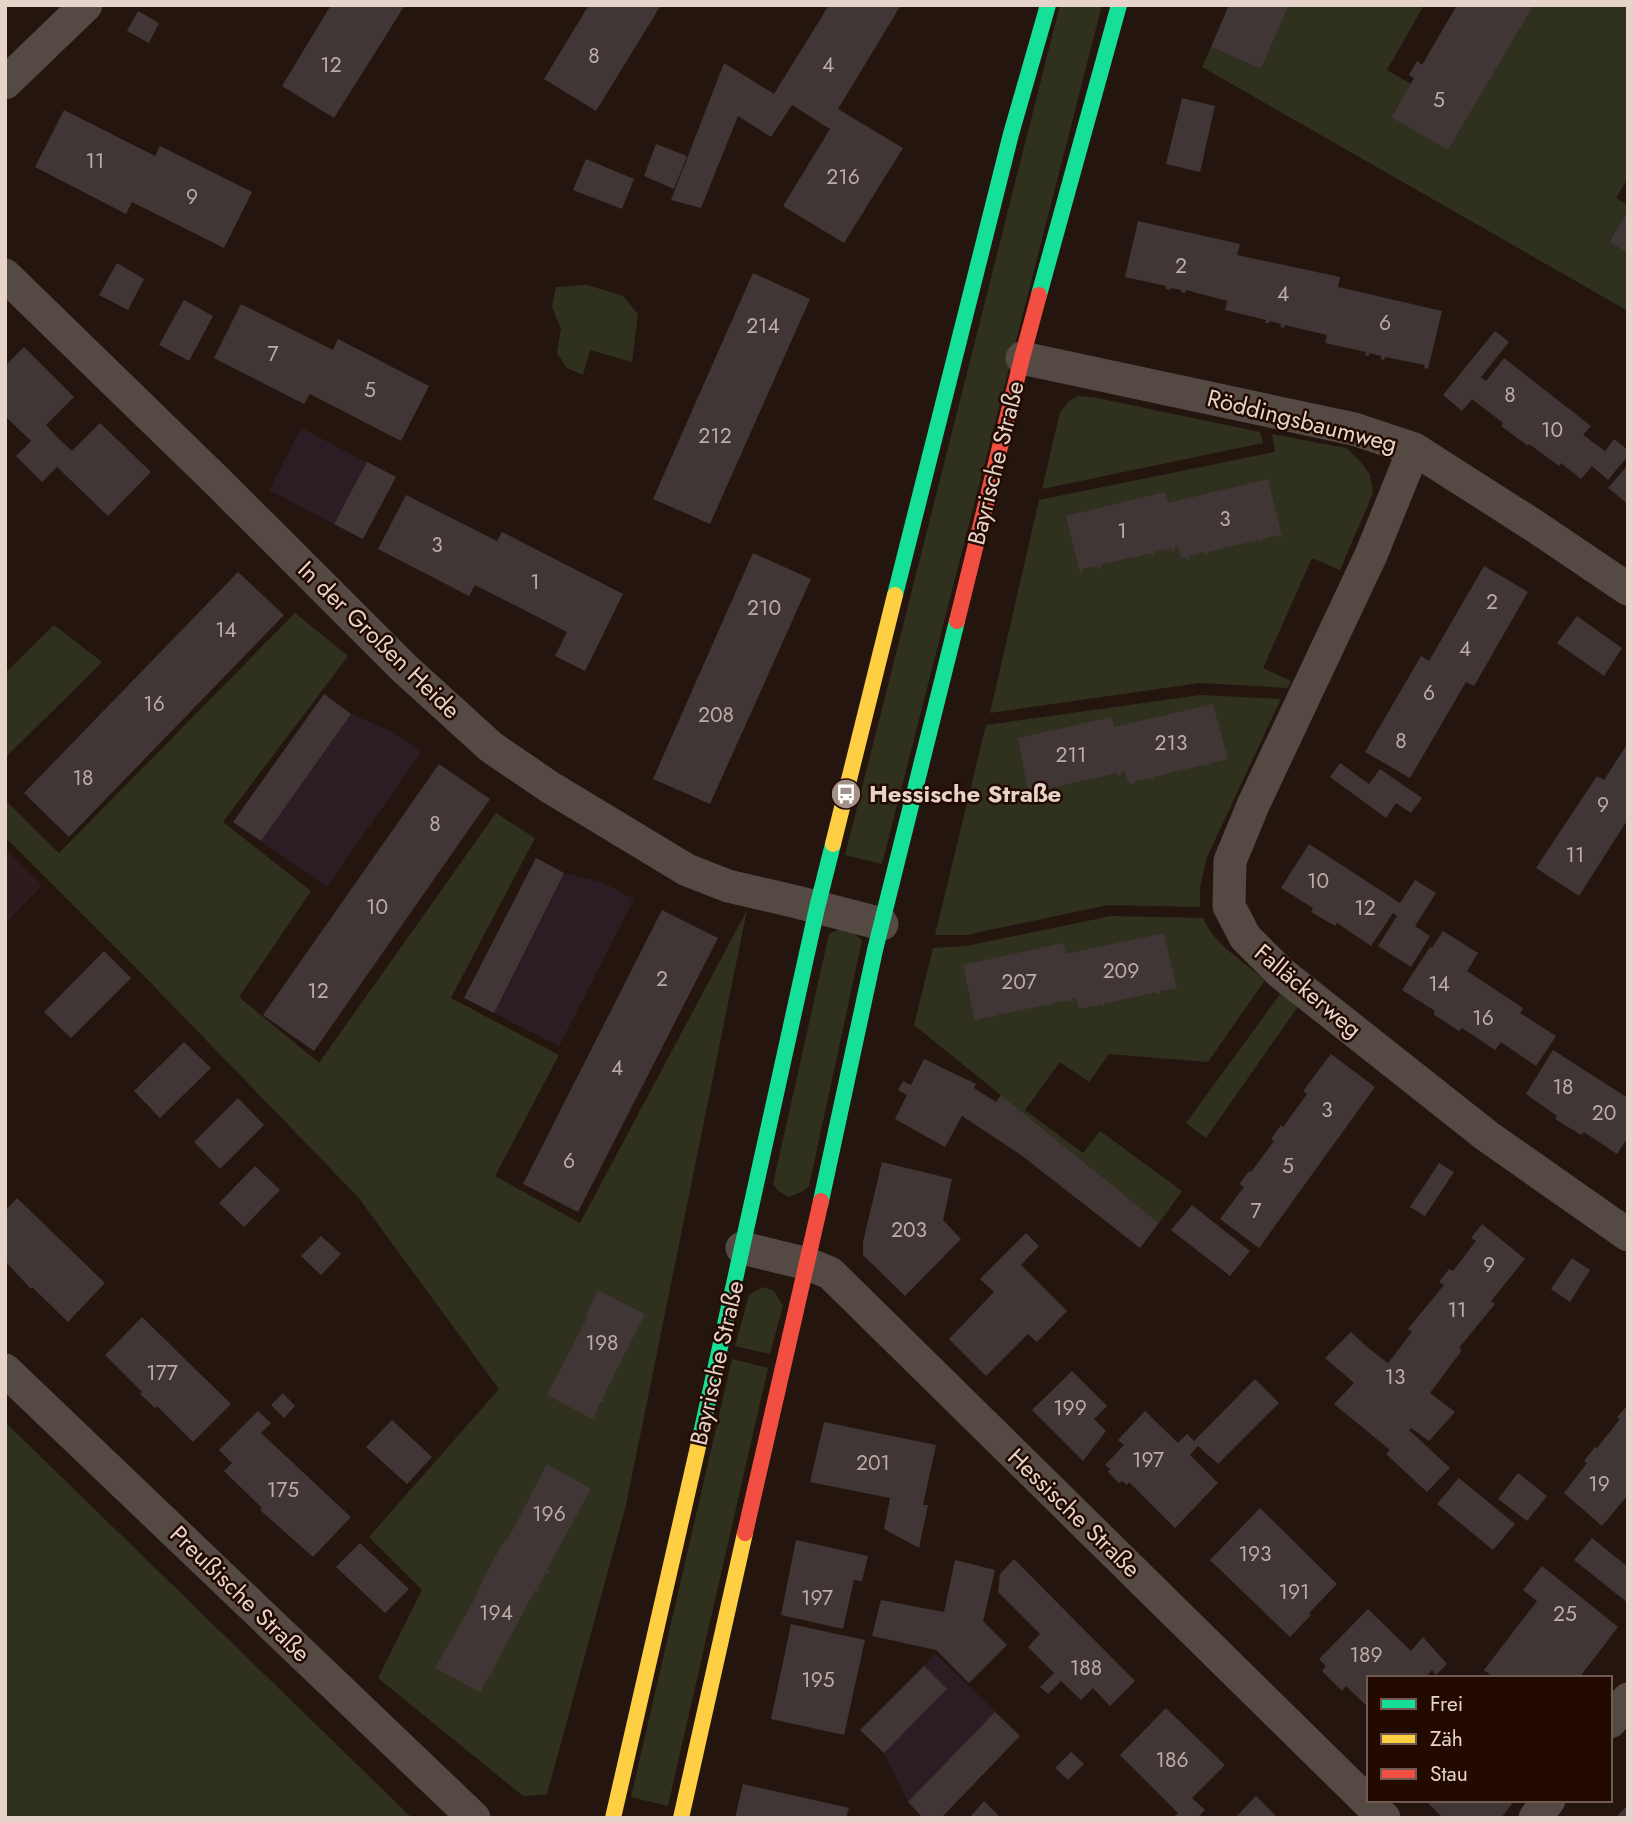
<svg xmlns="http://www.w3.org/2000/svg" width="1633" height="1823" viewBox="0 0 1633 1823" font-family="Jost,sans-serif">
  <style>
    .industrial { fill: #2c1c23 }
    .education { fill: #2e1b1e }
    .green { fill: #30301f }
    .building { fill: #403636 }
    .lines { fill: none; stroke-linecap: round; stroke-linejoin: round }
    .street { stroke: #544943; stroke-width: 33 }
    .fast { stroke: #16e098; stroke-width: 16 }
    .slow { stroke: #ffcf43; stroke-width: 16 }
    .jam { stroke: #f24e42; stroke-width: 16 }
    .labels { text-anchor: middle; stroke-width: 5; stroke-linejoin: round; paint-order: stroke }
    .number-label { font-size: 21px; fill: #bcaca5 }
    .street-label { font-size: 24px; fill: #e6d3ca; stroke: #230a01 }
    .poi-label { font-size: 24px; font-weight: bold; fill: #e6d3ca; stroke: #230a01; text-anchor: start }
  </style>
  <rect width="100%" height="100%" fill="#24160f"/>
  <path class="industrial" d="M301,428L396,477L363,539L269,490Z
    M324,694L351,714L391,731L421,752L327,887L233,822Z
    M536,858L564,873L601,882L634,899L559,1046L464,998Z
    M936,1654L1020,1736L941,1818H923L908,1802L884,1753L860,1730Z"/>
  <path class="education" d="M5,849L42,885L5,924Z"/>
  <path class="green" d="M1060,5H1102L882,864L845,855Z
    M1289,5H1424L1387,70L1411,84L1391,116L1448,150L1534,5H1628V178L1616,198L1628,205V211L1609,242L1628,253V311L1202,67L1211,47L1261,69Z
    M587,285L623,296L638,314L632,362L590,350L583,375L567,368L557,353L561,329L552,307L556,287Z
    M1078,396L1097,398L1260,432L1263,443L1042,489L1060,412L1068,402Z
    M1272,434L1346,448L1360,461L1370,475L1373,493L1340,570L1312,558L1263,668L1291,681L1288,688L1200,683L990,713L1039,500L1275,452Z
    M295,613L348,656L223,822L311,891L239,997L319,1063L496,813L535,838L451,998L559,1055L495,1176L580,1223L747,910L626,1505L547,1794L523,1796L378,1678L422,1590L369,1537L499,1389L358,1197L148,980L5,837V800L59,853Z
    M54,625L102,662L5,758V673Z
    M1201,695L1281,699L1207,857L1200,887V907L1108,905L966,935H935L986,725Z
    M1111,916L1203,918C1212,942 1245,963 1265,980L1208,1062L1109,1054L1089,1082L1060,1062L1025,1110L1083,1153L1100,1131L1182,1191L1159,1223L914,1025L933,948L966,946Z
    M839,929L853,932L862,941L809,1186L803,1191L789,1197L778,1191L773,1184L829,934Z
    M1281,993L1299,1005L1206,1138L1186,1123Z
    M763,1287L774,1291L783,1306L770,1354L735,1346L749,1295Z
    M732,1359L768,1368L668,1806L631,1797Z
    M5,1422L412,1818H5Z"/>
  <path class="building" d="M331,5H405L334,118L282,86Z
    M589,5H661L596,111L544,79Z
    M829,5H901L838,109L903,148L844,243L783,206L830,129L792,105L771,137L738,116L701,208L671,200L724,63L774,94Z
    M1229,5H1289L1261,69L1211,47Z
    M1457,5H1534L1448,150L1391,117L1414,78L1409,75L1417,61L1422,65Z
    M138,11L159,23L149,43L127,31Z
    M1182,98L1215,106L1200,172L1166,164Z
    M64,110L155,156L160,146L252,192L224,248L132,202L126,214L35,167Z
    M656,144L687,156L674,189L644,176Z
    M586,159L634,179L622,209L573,190Z
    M1628,211V253L1609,242Z
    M1138,221L1240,244L1237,255L1340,277L1338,287L1442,311L1428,369L1424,368L1425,365L1385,357L1384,360L1381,359V356L1369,353V356L1365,355L1366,352L1325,343L1327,335L1285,325L1284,328L1280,327L1281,324L1270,321L1269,323H1265L1266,320L1225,310L1227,301L1186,290L1185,293L1181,292V290L1171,288L1169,290L1166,289V286L1125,277Z
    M117,263L144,279L128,310L99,295Z
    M753,273L810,299L710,524L653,499Z
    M184,300L213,316L189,361L159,345Z
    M241,304L333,350L338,339L429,386L401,441L310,394L304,404L214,358Z
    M1495,331L1509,342L1481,377L1486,381L1504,358L1591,426L1583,435L1605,451L1614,439L1628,450V456L1608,480L1592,466L1581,479L1561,463L1559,466L1529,444L1528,446L1501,426L1503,423L1472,399L1462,411L1443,395Z
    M24,347L74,397L46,425L59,439L72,451L100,423L151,472L108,516L57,467L42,482L16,456L31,441L5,416V366Z
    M367,462L396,477L363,539L334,524Z
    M1628,465V504L1608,488Z
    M1268,479L1282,537H1279L1278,535L1262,539L1264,541L1260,542L1259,540L1207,552L1209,554L1205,555V552L1189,556L1190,559L1186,560L1185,557L1181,558L1178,546L1174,547L1175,550L1172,551L1171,548L1154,552L1155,554L1152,555L1151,553L1100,565L1101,568L1097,569V566L1082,569L1083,572L1080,573L1066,516L1165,492L1168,503Z
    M406,495L497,541L502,532L623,594L585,671L555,656L567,632L475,585L469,596L378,549Z
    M753,553L811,579L710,804L653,779Z
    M1484,566L1528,592L1474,686L1466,682L1410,778L1365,752L1421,656L1429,661Z
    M238,572L284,615L69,837L24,793Z
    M1577,616L1622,648L1604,676L1557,643Z
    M324,694L351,714L261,841L233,822Z
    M1213,704L1228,759L1210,763V765L1207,766V764L1154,777V779L1151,780L1150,778L1135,781V784H1131V782L1128,783L1125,771L1121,772V775L1118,776L1117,773L1051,788V795L1048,788L1032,792V794L1029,795L1018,738L1112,717L1114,727Z
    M1628,743V819L1579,896L1536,868L1597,776L1604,780Z
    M1340,763L1369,784L1380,769L1422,798L1411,813L1396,803L1386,818L1330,777Z
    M439,764L490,799L314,1051L263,1015Z
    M1309,844L1400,903L1415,880L1436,893L1415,926L1430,936L1411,967L1378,946L1397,916L1393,913L1371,946L1337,923L1335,926L1311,912L1313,908L1281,888Z
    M536,858L564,873L494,1013L464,998Z
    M662,910L718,938L578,1212L523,1184Z
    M1443,931L1478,953L1467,971L1523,1008L1520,1013L1556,1036L1536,1066L1501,1042L1495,1050L1462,1028L1459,1031L1433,1014L1435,1011L1402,990L1430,947L1432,948Z
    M1164,933L1177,990H1175L1174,988L1160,991V994H1157L1156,992L1104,1004V1006L1102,1007V1004L1079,1009L1076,998L1072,999V1001L1068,1002V1000L1053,1003V1005L1049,1004L997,1015L998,1016L995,1017L994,1016L979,1019V1020L975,1021L963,965L1063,943L1066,954Z
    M104,951L131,978L71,1038L44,1012Z
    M184,1042L211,1068L160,1118L134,1091Z
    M1553,1050L1628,1098V1137L1617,1154L1584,1132L1581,1135L1555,1119L1557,1116L1526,1094Z
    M1331,1054L1375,1087L1259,1248L1220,1219L1244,1187L1239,1184L1249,1171L1251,1172L1274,1141L1271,1139L1281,1125L1283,1127L1307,1094L1303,1091Z
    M924,1059L976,1084L974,1088L996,1102L1001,1095L1159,1223L1140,1248L1021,1155L962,1116L945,1147L895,1119L907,1095L898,1090L903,1081L911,1085Z
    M238,1098L264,1125L220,1169L194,1142Z
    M882,1162L952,1179L943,1220L961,1239L905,1296L863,1255V1242Z
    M1439,1163L1454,1172L1425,1216L1410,1207Z
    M255,1166L280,1190L244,1227L219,1203Z
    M17,1198L105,1283L68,1322L32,1287L31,1289L5,1261V1211Z
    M1192,1205L1250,1251L1230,1276L1171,1230Z
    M1482,1224L1525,1259L1491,1301L1495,1304L1459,1348L1462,1350L1430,1393L1455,1412L1429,1441L1411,1428L1409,1430L1450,1468L1427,1492L1386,1454L1390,1450L1334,1404L1354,1383L1325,1358L1351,1332L1367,1347L1388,1363L1412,1332L1408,1329L1444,1285L1439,1282L1449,1269L1453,1271L1476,1241L1471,1238Z
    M1026,1233L1039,1246L1021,1265L1067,1311L1037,1342L1028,1334L986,1376L949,1339L994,1292L980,1279Z
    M321,1236L341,1254L321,1275L301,1256Z
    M1572,1258L1590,1270L1570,1302L1551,1289Z
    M598,1290L645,1314L602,1399L605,1401L604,1403L601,1401L594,1416L596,1418L594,1420L547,1395L588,1316L586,1315Z
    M142,1317L231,1404L193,1442L157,1406L155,1408L140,1394L142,1392L105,1355Z
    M1072,1371L1107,1406L1094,1419L1106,1431L1083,1461L1032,1410Z
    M1255,1379L1279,1403L1218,1464L1198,1446L1190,1455L1218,1483L1175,1528L1129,1482L1127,1485L1122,1481L1119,1483L1108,1472L1110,1469L1105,1465L1124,1445L1118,1440L1145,1411L1178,1443L1187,1434L1194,1441Z
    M283,1393L295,1406L284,1418L271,1405Z
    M1628,1405V1495L1602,1526L1564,1493L1587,1463L1584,1461L1595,1447L1597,1448L1620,1419L1617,1417Z
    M258,1411L271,1423L261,1433L351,1517L313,1557L260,1510L262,1508L224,1471L232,1463L219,1450Z
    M392,1420L432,1457L407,1484L366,1447Z
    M824,1422L936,1445L923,1505H928L919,1548L884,1529L890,1498L810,1482Z
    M547,1464L591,1489L547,1569L550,1571L548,1574L546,1572L537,1588L539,1589L538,1592L535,1590L491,1673L493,1674L491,1676L489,1675L481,1690L483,1691L482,1693L435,1668L478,1593L477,1592L490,1566L505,1540L507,1541Z
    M1518,1473L1547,1496L1527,1521L1498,1499Z
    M1459,1478L1515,1524L1493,1550L1437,1504Z
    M1260,1508L1337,1584L1309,1613L1311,1615L1290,1637L1210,1560Z
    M1592,1538L1628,1567V1603L1574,1560Z
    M796,1540L868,1556L862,1581L854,1580L843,1629L781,1615Z
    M360,1543L409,1589L385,1613L336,1567Z
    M1014,1559L1135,1681L1110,1706L1093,1688L1081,1700L1061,1681L1048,1694L1040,1687L1054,1673L1028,1647L1040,1634L998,1592L1000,1574Z
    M955,1560L995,1570L983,1621L1007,1645L969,1683L936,1650L872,1636L881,1600L944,1612Z
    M1542,1566L1618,1627L1579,1678H1494L1484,1670L1537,1601L1523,1590Z
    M1368,1609L1411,1651L1423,1637L1447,1664L1436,1675L1432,1670L1427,1675L1430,1678H1369V1708L1346,1686L1342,1691L1322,1671L1326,1666L1319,1659Z
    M791,1624L865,1640L844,1735L771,1719Z
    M924,1666L947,1689L884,1753L860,1730Z
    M1166,1708L1225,1765L1192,1798L1205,1810L1197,1818H1173L1178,1813L1120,1755Z
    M995,1712L1020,1736L941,1818H923L908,1802Z
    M1071,1752L1084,1764L1068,1780L1055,1768Z
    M743,1784L849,1808L846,1818H735Z
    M1256,1796L1278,1818H1235Z
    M1425,1800H1515L1501,1818H1443Z
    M984,1801L1001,1818H969Z
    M1628,1805V1818H1615Z"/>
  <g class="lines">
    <path class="street" d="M5,83L86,5
      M5,275L220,484L404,668L491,747L548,786L687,870L728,886L797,902L882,924
      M1022,358L1354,429L1414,449L1530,523L1628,589
      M1414,449L1371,555L1254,803L1230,861L1229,906L1245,937L1281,973L1487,1136L1628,1235
      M742,1248L808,1264L830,1273L1384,1818
      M5,1370L474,1818
      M1610,1722L1628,1699
      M1535,1818L1549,1800"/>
    <path class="fast" d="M1039,295L1119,5
      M895,595L1011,134L1048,5
      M821,1201L875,950L957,621
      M700,1438L817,908L833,844"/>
    <path class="slow" d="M833,844L895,595
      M613,1818L700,1438
      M681,1818L745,1533"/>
    <path class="jam" d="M957,621L1022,358L1039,295
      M745,1533L821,1201"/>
  </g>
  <defs>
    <g id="bus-disc" transform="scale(1.575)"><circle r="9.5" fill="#a29189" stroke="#230a01"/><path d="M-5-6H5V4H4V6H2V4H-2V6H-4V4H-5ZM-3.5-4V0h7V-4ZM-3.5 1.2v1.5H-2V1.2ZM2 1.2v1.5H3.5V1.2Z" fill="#fff"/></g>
  </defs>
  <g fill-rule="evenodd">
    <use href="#bus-disc" x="846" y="794"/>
  </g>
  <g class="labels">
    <g class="number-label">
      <text x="594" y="63">8</text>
      <text x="331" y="72">12</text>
      <text x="828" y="72">4</text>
      <text x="1439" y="107">5</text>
      <text x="95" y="168">11</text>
      <text x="843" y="184">216</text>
      <text x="192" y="204">9</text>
      <text x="1181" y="273">2</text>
      <text x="1283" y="301">4</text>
      <text x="1385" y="330">6</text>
      <text x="763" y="333">214</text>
      <text x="273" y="361">7</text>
      <text x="370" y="397">5</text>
      <text x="1510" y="402">8</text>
      <text x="1552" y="437">10</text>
      <text x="715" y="443">212</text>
      <text x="1225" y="526">3</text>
      <text x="1122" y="538">1</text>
      <text x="437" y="552">3</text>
      <text x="535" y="589">1</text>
      <text x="1492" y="609">2</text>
      <text x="764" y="615">210</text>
      <text x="226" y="637">14</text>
      <text x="1465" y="656">4</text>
      <text x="1429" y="700">6</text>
      <text x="154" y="711">16</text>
      <text x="716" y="722">208</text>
      <text x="1401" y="748">8</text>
      <text x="1171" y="750">213</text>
      <text x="1071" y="762">211</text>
      <text x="83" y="785">18</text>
      <text x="1603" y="812">9</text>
      <text x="435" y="831">8</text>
      <text x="1575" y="862">11</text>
      <text x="1318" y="888">10</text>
      <text x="377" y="914">10</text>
      <text x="1365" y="915">12</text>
      <text x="1121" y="978">209</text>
      <text x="662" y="986">2</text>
      <text x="1019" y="989">207</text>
      <text x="1439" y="991">14</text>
      <text x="318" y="998">12</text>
      <text x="1483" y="1025">16</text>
      <text x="617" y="1075">4</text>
      <text x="1563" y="1094">18</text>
      <text x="1327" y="1117">3</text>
      <text x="1604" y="1120">20</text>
      <text x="569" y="1168">6</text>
      <text x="1288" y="1173">5</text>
      <text x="1256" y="1218">7</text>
      <text x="909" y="1237">203</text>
      <text x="1489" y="1272">9</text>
      <text x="1457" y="1317">11</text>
      <text x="602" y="1350">198</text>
      <text x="162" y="1380">177</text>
      <text x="1395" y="1384">13</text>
      <text x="1070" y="1415">199</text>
      <text x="1148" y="1467">197</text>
      <text x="873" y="1470">201</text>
      <text x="1599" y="1491">19</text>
      <text x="283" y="1497">175</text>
      <text x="549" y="1521">196</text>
      <text x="1255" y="1561">193</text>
      <text x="1294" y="1599">191</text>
      <text x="817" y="1605">197</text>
      <text x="496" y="1620">194</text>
      <text x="1565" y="1621">25</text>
      <text x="1366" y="1662">189</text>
      <text x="1086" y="1675">188</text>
      <text x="818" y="1687">195</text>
      <text x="1172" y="1767">186</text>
    </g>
    <g class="street-label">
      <text transform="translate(1302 421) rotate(14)" y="8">Röddingsbaumweg</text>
      <text transform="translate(996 463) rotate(-76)" y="8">Bayrische Straße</text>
      <text transform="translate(379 640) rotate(44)" y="8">In der Großen Heide</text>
      <text transform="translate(1308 991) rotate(40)" y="8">Falläckerweg</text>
      <text transform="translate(717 1363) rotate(-77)" y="8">Bayrische Straße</text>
      <text transform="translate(1074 1513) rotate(44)" y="8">Hessische Straße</text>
      <text transform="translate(240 1594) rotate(44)" y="8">Preußische Straße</text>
    </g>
    <g class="poi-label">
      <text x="869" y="802">Hessische Straße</text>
    </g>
  </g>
  <rect width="1633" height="1823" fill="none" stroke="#e6d3ca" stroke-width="14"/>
  <rect x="1367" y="1676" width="245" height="126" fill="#230a01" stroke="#715a51" stroke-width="2"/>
  <rect x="1381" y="1699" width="35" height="10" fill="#16e098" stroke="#715a51" stroke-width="2"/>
  <text x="1430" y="1711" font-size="21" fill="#e6d3ca">Frei</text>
  <rect x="1381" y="1734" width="35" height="10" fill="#ffcf43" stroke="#715a51" stroke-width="2"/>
  <text x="1430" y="1746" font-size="21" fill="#e6d3ca">Zäh</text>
  <rect x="1381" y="1769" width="35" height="10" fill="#f24e42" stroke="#715a51" stroke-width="2"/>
  <text x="1430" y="1781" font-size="21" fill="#e6d3ca">Stau</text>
</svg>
